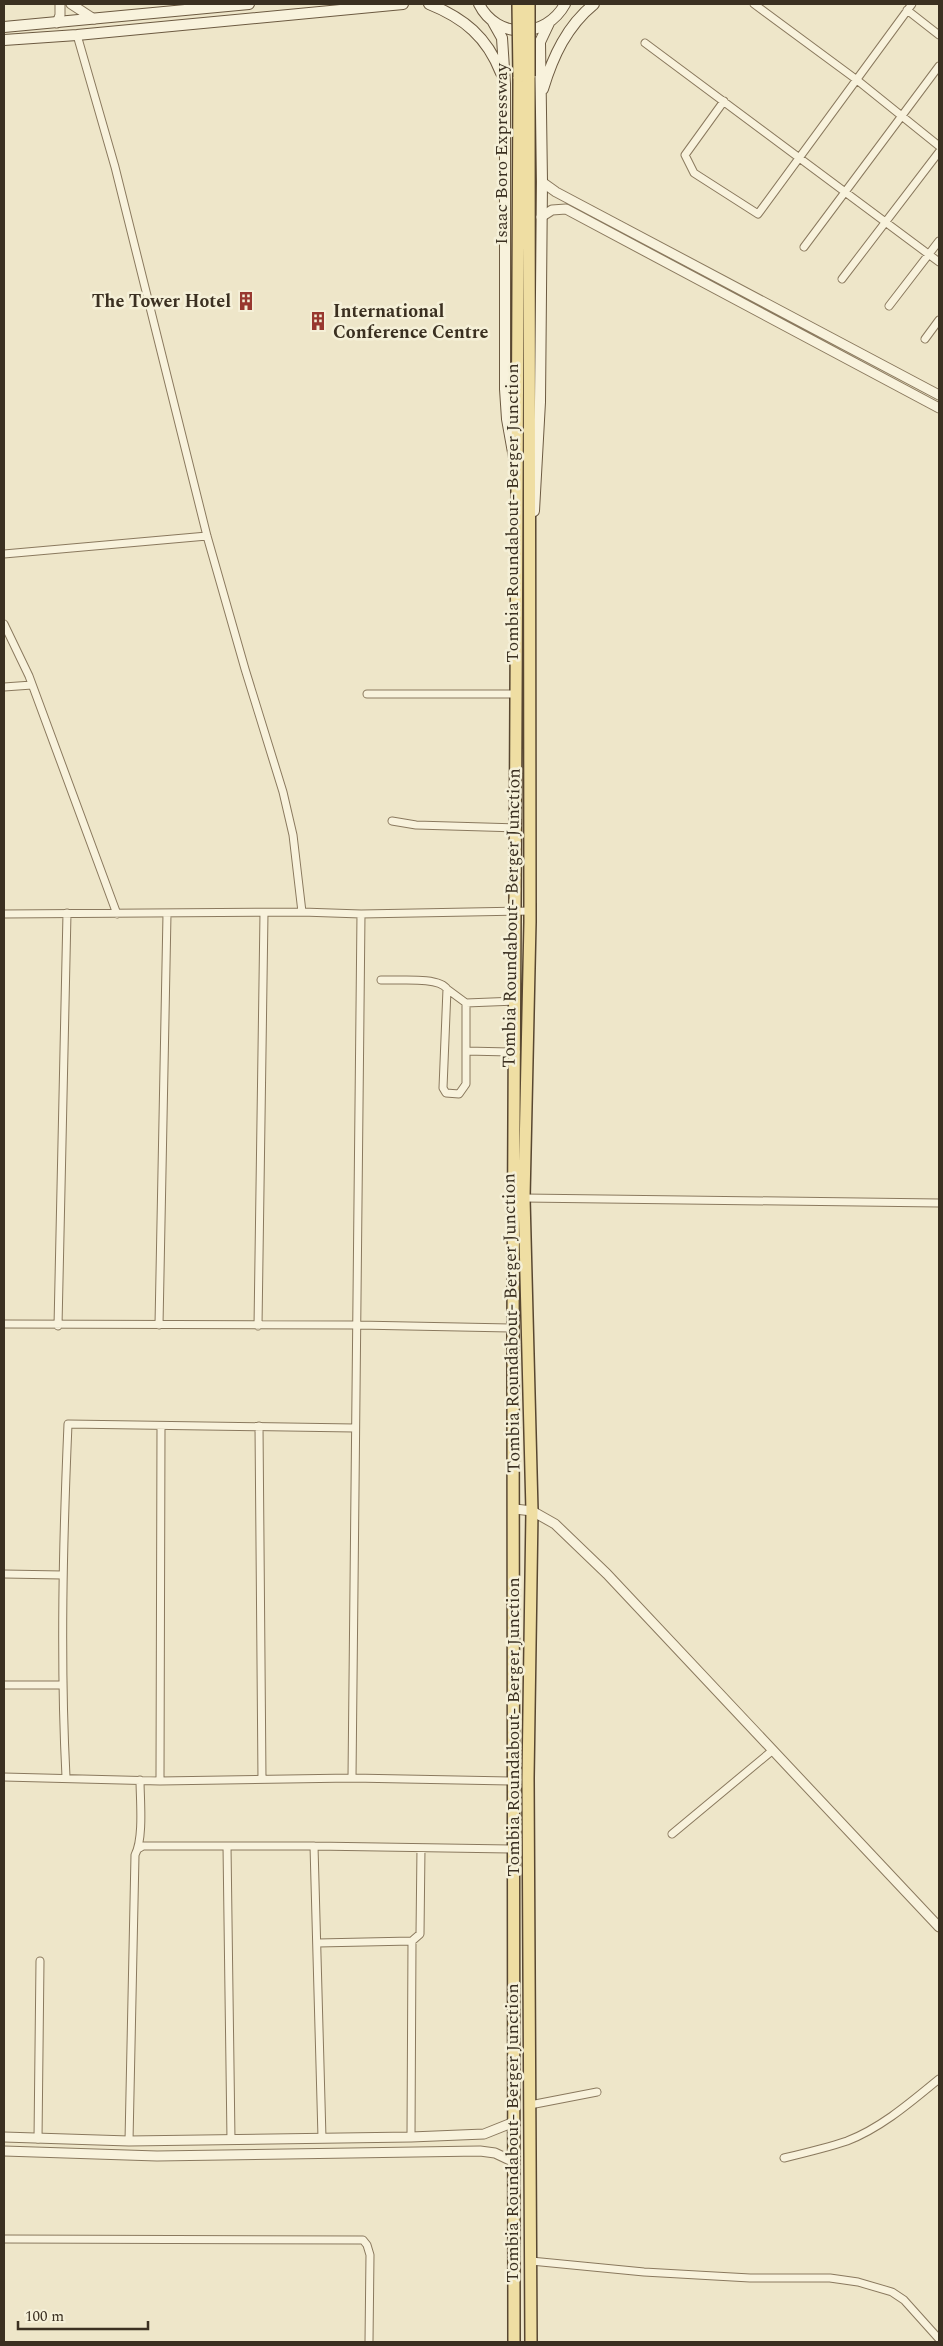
<svg xmlns="http://www.w3.org/2000/svg" width="943" height="2346" viewBox="0 0 943 2346" font-family="Spectral,serif">
  <style>
    .lines { fill: none; stroke-linecap: round; stroke-linejoin: round }
    .minor-casing { stroke: #8a795e; stroke-width: 9 }
    .tertiary-casing { stroke: #8a795e; stroke-width: 11 }
    .secondary-casing { stroke: #6c5a41; stroke-width: 12 }
    .primary-casing { stroke: #584731; stroke-width: 14 }
    .minor { stroke: #f8f2dc; stroke-width: 7 }
    .tertiary { stroke: #f8f2dc; stroke-width: 9 }
    .secondary { stroke: #f8f2dc; stroke-width: 10 }
    .primary { stroke: #efdea3; stroke-width: 11 }
    .primary-bridge-casing { stroke: #584731; stroke-width: 14; stroke-linecap: butt }
    .primary-bridge { stroke: #efdea3; stroke-width: 11 }
    .labels { text-anchor: middle; stroke-width: 5; stroke-linejoin: round; paint-order: stroke }
    .street-label { font-size: 18px; fill: #3b3021; stroke: #f5f0d8 }
    .poi-label { font-size: 18px; font-weight: bold; fill: #3b3021; stroke: #f5f0d8; text-anchor: end }
  </style>
  <rect width="100%" height="100%" fill="#eee6c9"/>
  <g class="lines">
    <g class="minor-casing">
      <path id="minor" d="M754,4L857,80L939,146
        M907,10L939,35
        M77,35L115,167L207,536L245,669L283,792L293,835L302,912
        M645,43L939,262
        M724,101L685,155L694,173L758,214L912,4
        M804,247L939,66
        M842,279L939,152
        M889,306L939,241
        M925,339L939,320
        M4,554L207,536
        M4,624L29,676L117,914
        M4,687L32,685
        M367,694H516
        M392,821L416,825L515,828
        M4,914L302,912L361,914L530,911
        M381,980C396,981 439,976 447,989L443,1088L446,1093L459,1094L466,1084V1051
        M447,989L466,1003
        M515,1001L466,1003V1051L516,1052
        M524,1198L939,1203
        M4,1324L358,1325L513,1328
        M159,1325L167,914
        M58,1326L67,913
        M258,1326L264,913
        M259,1426L262,1779
        M4,1574L62,1575
        M4,1685H62
        M4,1777L160,1781L352,1778L514,1781
        M66,1777C60,1659 63,1542 68,1424L354,1428
        M352,1778L361,914
        M160,1781L161,1427
        M672,1834L773,1750
        M227,1846L231,2140
        M314,1846L322,2138
        M138,1849L143,1846H314L513,1849
        M318,1943L412,1941L420,1934L421,1848
        M530,2105L597,2092
        M411,2137L412,1941
        M38,2139L40,1961
        M129,2141L135,1855C144,1838 140,1799 140,1780
        M784,2158C805,2153 826,2148 847,2141C881,2128 911,2102 939,2079
        M4,2239L363,2240L367,2245L370,2255L369,2342
        M531,2261L644,2272L750,2278H830L858,2282L892,2292L904,2300L939,2339"/>
    </g>
    <g class="tertiary-casing">
      <path id="tertiary" d="M71,4L94,19
        M57,23L60,15V4
        M542,182L556,192L939,395
        M541,217L552,210L566,209L939,408
        M515,1509L532,1511L555,1524L607,1574L939,1927
        M4,2137L129,2141L411,2137L484,2134L514,2122
        M4,2151L157,2156L480,2151L495,2153L514,2162"/>
    </g>
    <g class="secondary-casing">
      <path id="secondary" d="M429,4C464,18 487,37 501,73
        M479,4C497,40 546,39 565,4
        M493,22L502,38L505,84V389L507,419L514,458
        M4,27L249,4
        M4,40L77,35L403,4
        M543,89C553,56 567,26 594,4
        M534,511L540,402L542,182L540,42L549,23"/>
    </g>
    <g class="primary-casing">
      <path id="primary" d="M529,76L530,922L524,1198L532,1511L528,1778L531,2342
        M514,2342L513,1328L519,77"/>
    </g>
    <use href="#minor" class="minor"/>
    <use href="#tertiary" class="tertiary"/>
    <use href="#secondary" class="secondary"/>
    <use href="#primary" class="primary"/>
    <g class="primary-bridge-casing">
      <path id="primary-bridge" d="M518,4L519,77
        M529,4V76"/>
    </g>
    <use href="#primary-bridge" class="primary-bridge"/>
  </g>
  <defs>
    <g id="building-bare" transform="scale(1.5)"><path d="M-4-6H4V6H1V3H-1V6H-4ZM-2.5-4.3h1.7v1.8h-1.7ZM.8-4.3h1.7v1.8H.8ZM-2.5-1h1.7V.8h-1.7ZM.8-1h1.7V.8H.8Z" fill="#98382f" stroke="#f5f0d8" stroke-width="2.5" paint-order="stroke"/></g>
  </defs>
  <g fill-rule="evenodd">
    <use href="#building-bare" x="246" y="301"/>
    <use href="#building-bare" x="318" y="321"/>
  </g>
  <g class="labels">
    <g class="street-label">
      <text transform="translate(501 154) rotate(-90)" y="6">Isaac Boro Expressway</text>
      <text transform="translate(512 513) rotate(-90)" y="6">Tombia Roundabout- Berger Junction</text>
      <text transform="translate(511 918) rotate(-89)" y="6">Tombia Roundabout- Berger Junction</text>
      <text transform="translate(511 1323) rotate(-91)" y="6">Tombia Roundabout- Berger Junction</text>
      <text transform="translate(513 1727) rotate(-90)" y="6">Tombia Roundabout- Berger Junction</text>
      <text transform="translate(512 2133) rotate(-90)" y="6">Tombia Roundabout- Berger Junction</text>
    </g>
    <g class="poi-label">
      <text x="231" y="307">The Tower Hotel</text>
      <text x="333" y="317" text-anchor="start">International<tspan x="333" dy="21">Conference Centre</tspan></text>
    </g>
  </g>
  <rect width="943" height="2346" fill="none" stroke="#3b3021" stroke-width="10"/>
  <path d="M18 2321v8h130v-8" fill="none" stroke="#3b3021" stroke-width="2.5"/>
  <text x="25" y="2321" font-size="15" fill="#3b3021" stroke="#f5f0d8" stroke-width="4" paint-order="stroke">100 m</text>
</svg>
